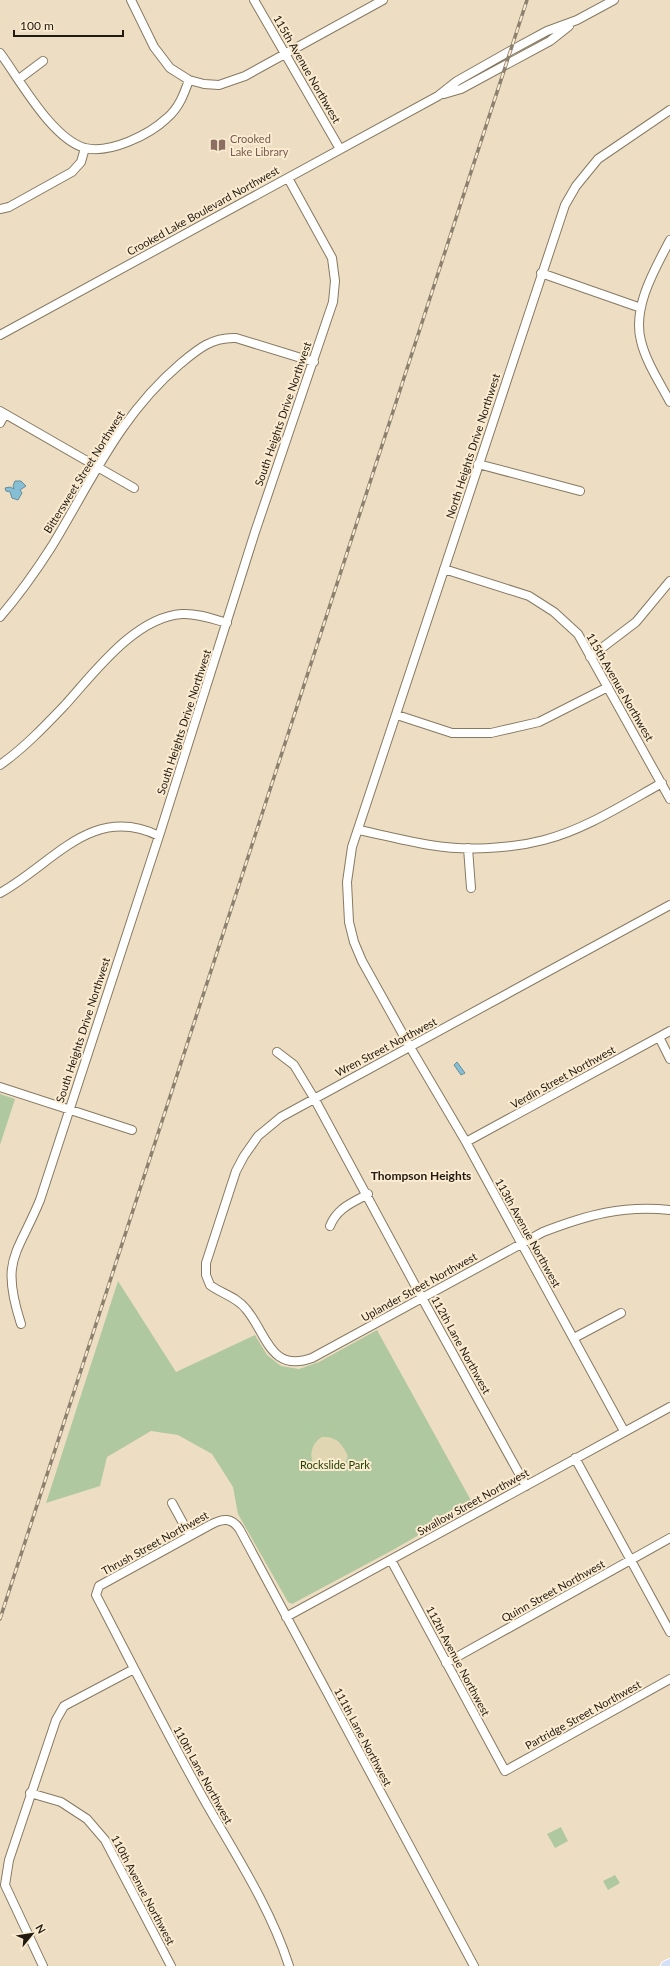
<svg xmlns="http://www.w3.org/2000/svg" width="670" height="1966" viewBox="0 0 670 1966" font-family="Lato,sans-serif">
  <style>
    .green { fill: #b0c89f }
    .sand { fill: #e0d7b2 }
    .water { fill: #85bed5; stroke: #678d9a }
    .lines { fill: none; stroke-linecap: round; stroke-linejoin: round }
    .minor-casing { stroke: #877961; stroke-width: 10 }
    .major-casing { stroke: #fff; stroke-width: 12 }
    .minor { stroke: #fff; stroke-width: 8 }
    .major { stroke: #d5dff8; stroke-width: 10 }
    .rail-casing { stroke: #8c816f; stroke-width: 3.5 }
    .rail { stroke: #fbebd0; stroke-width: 2; stroke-dasharray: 6; stroke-linecap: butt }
    .labels { text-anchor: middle; stroke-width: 4; stroke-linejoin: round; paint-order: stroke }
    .street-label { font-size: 11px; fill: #201a11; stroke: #fbebd0 }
    .education-label { font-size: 11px; fill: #785e54; stroke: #fbebd0; text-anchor: start }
    .park-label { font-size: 11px; fill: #244200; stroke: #fbebd0 }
    .neighbourhood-label { font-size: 12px; font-weight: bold; fill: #201a11; stroke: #fbebd0 }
  </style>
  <rect width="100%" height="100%" fill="#eddec3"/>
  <path class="green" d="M0,1094L15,1099L0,1145Z
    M118,1281L176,1372L255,1335L267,1355L281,1366L299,1369L319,1362L377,1330L473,1504L391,1551L292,1604L288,1602L238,1514L233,1487L212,1454L178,1435L151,1431L107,1457L100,1486L46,1503Z
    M561,1827L568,1841L555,1848L547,1834Z
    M615,1875L620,1883L608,1890L603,1881Z"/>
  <path class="sand" d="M322,1437C337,1436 342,1444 348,1456L346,1461C341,1464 333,1471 327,1470C306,1470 308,1444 322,1437Z"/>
  <path class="water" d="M15,481H21L26,486L20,490L22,493L18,500L12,498L10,492L6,491L5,488L10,487L14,489L13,486Z
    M457,1062L465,1073L461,1075L454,1065Z"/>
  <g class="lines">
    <g class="minor-casing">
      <path id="minor" d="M131,0L154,47L170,68L189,80L204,84L219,85L245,76L383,0
        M254,0L340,149
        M0,53C20,80 52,139 85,148
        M19,79L43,61
        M444,94L461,89L550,41L569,26
        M0,209L9,207L72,172L81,162L85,148C110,154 149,135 167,118C179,108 184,94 189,80
        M670,240C655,269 632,307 641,341C646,362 660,383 670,402
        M541,273L641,308
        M0,335L438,96L457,81L510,51L547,31L577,20L614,0
        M0,411L134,488
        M0,423L5,414
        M478,464L580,491
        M444,569L529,596L554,612L578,634L670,799
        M0,617C19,595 36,571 52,546C92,480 120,415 180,364C198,349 212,337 236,338L314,362
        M590,657L636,622L670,581
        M397,715L452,733H491L539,722L608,687
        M0,765C24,748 45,726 65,705C94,673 135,617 182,614C197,613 213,619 227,623
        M359,830C382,835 406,841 430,845C465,851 510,849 544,840C586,829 624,804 662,783
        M468,848L471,888
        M0,893C53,864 92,803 159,836
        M670,905L281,1117L258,1136L244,1156L236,1171L206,1263V1275L210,1285C222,1294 237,1297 246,1309C267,1334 270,1373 312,1358L543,1232C587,1215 623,1205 670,1210
        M659,1037L670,1059
        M277,1052L294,1065L314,1098L422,1298L526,1486
        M0,1087L132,1130
        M466,1142L670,1031
        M330,1226C337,1208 352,1203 368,1194
        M21,1324C0,1259 17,1256 40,1200L159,836L255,532L333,302L335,281L332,258L288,178
        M574,1338L621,1313
        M624,1431L466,1142L410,1047L362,961L354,942L349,922L347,882L352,847L565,205L576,186L598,159L670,110
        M575,1458L670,1632
        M172,1503L190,1536
        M391,1560L505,1771L670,1679
        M286,1617L670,1407
        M446,1663L670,1538
        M30,1793L61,1802L87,1819L105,1840L171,1966
        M43,1966L5,1885L9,1860L56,1720L64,1706L134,1669
        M289,1966C270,1906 233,1851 202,1796C165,1730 131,1662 96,1595L99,1586L210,1525C223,1518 232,1517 240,1530L474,1966"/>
    </g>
    <g class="major-casing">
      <path id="major" d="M666,1966L670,1964"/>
    </g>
    <use href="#minor" class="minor"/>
    <use href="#major" class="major"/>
    <g class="rail-casing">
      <path id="rail" d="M0,1619L527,0"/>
    </g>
    <use href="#rail" class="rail"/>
  </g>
  <defs>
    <g id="library-bare" transform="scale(1.2)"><path d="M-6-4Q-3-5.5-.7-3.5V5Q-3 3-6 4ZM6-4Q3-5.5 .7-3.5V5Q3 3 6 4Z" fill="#8d6e63" stroke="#fbebd0" stroke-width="2.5" paint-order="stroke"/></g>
  </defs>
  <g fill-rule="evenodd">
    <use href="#library-bare" x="218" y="145"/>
  </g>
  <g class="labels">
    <g class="street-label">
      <text transform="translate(307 69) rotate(60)" y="4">115th Avenue Northwest</text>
      <text transform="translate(203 211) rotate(-29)" y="4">Crooked Lake Boulevard Northwest</text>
      <text transform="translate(283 414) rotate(-71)" y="4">South Heights Drive Northwest</text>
      <text transform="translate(473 446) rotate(-72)" y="4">North Heights Drive Northwest</text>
      <text transform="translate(84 472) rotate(-58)" y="4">Bittersweet Street Northwest</text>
      <text transform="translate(620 687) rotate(60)" y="4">115th Avenue Northwest</text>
      <text transform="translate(184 722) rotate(-72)" y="4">South Heights Drive Northwest</text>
      <text transform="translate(83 1030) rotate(-72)" y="4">South Heights Drive Northwest</text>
      <text transform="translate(386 1047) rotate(-28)" y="4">Wren Street Northwest</text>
      <text transform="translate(563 1077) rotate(-29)" y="4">Verdin Street Northwest</text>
      <text transform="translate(528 1233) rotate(61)" y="4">113th Avenue Northwest</text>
      <text transform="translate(419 1287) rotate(-29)" y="4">Uplander Street Northwest</text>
      <text transform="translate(461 1345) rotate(61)" y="4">112th Lane Northwest</text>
      <text transform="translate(473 1502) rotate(-29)" y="4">Swallow Street Northwest</text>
      <text transform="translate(155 1543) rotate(-29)" y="4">Thrush Street Northwest</text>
      <text transform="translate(553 1591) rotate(-29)" y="4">Quinn Street Northwest</text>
      <text transform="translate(458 1661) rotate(62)" y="4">112th Avenue Northwest</text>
      <text transform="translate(583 1715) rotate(-29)" y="4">Partridge Street Northwest</text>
      <text transform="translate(363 1737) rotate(62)" y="4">111th Lane Northwest</text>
      <text transform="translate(203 1775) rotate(61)" y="4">110th Lane Northwest</text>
      <text transform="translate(143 1890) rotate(62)" y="4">110th Avenue Northwest</text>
    </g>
    <g class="education-label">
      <text x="230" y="143">Crooked<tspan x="230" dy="13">Lake Library</tspan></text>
    </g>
    <g class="park-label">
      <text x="335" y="1469">Rockslide Park</text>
    </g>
    <g class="neighbourhood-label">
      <text x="421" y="1180">Thompson Heights</text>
    </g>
  </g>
  <g transform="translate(32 1934) rotate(60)" stroke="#fbebd0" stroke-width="3" paint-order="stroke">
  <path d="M0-3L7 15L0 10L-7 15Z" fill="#201a11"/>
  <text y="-6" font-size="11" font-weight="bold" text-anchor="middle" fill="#201a11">N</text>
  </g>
  <path d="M14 30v6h109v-6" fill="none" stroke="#201a11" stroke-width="2"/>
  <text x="20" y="30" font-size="12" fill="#201a11" stroke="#fbebd0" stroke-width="3" paint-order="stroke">100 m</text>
</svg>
